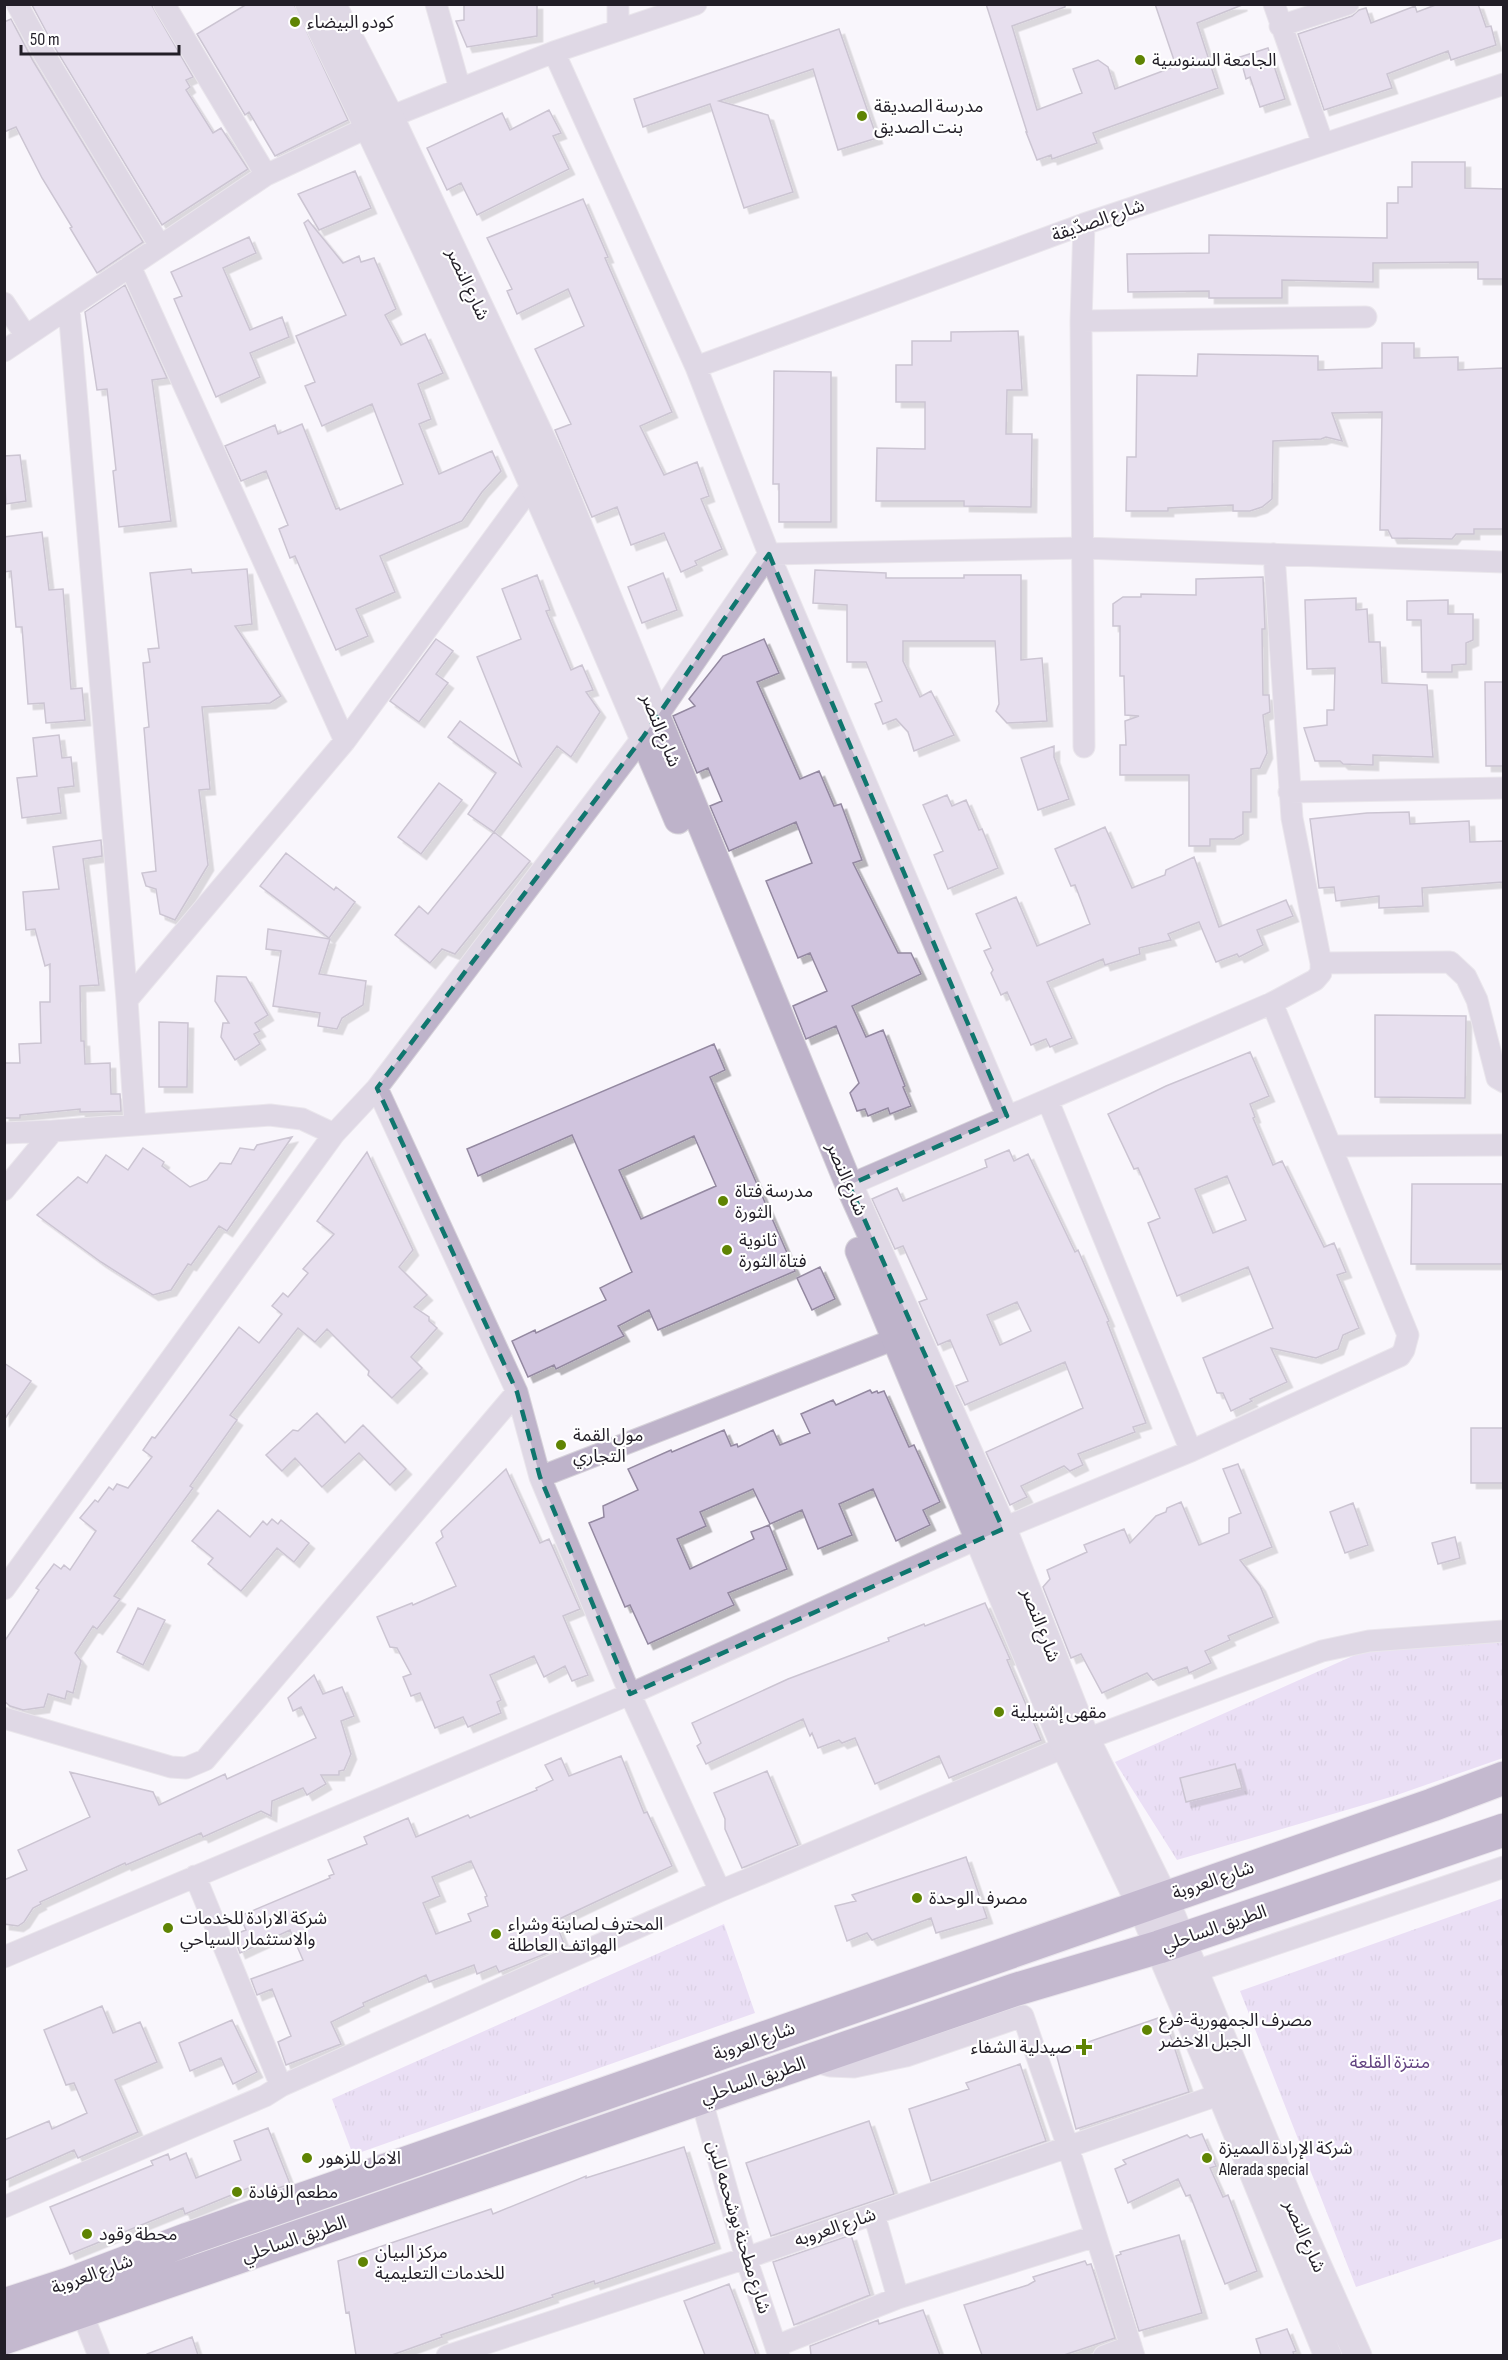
<svg xmlns="http://www.w3.org/2000/svg" width="1508" height="2360" viewBox="0 0 1508 2360" font-family="'Sofia Sans Condensed','Noto Sans Arabic',sans-serif">
  <style>
    .park { fill: url(#park-tufts) }
    .building { fill: #d0c4de; stroke: #9489a1; stroke-width: 1.5; fill-rule: evenodd; filter: url(#shadow) }
    .lines { fill: none; stroke-linecap: round; stroke-linejoin: round }
    .minor-casing { stroke: #d7d3da; stroke-width: 23 }
    .tertiary-casing { stroke: #d7d3da; stroke-width: 29 }
    .trunk-casing { stroke: #d7d3da; stroke-width: 35 }
    .minor { stroke: #beb3ca; stroke-width: 21 }
    .tertiary { stroke: #beb3ca; stroke-width: 27 }
    .trunk { stroke: #84709a; stroke-width: 33 }
    .marked { fill: none; stroke: #0f766e; stroke-width: 4.5; stroke-dasharray: 12 8; stroke-linejoin: round }
    .poi-dot { fill: #5f8403; stroke: #fff; stroke-width: 2 }
    .labels { text-anchor: middle; stroke-width: 4.5; stroke-linejoin: round; paint-order: stroke }
    .poi-label { font-size: 18px; fill: #221e27; stroke: #fff; text-anchor: start }
    .street-label { font-size: 18px; fill: #221e27; stroke: #fff }
    .park-label { font-size: 18px; fill: #634381; stroke: #fff }
  </style>
  <defs>
    <pattern id="park-tufts" width="24" height="20" patternUnits="userSpaceOnUse" patternTransform="scale(1.5)"><rect width="24" height="20" fill="#d8c3ee"/><path d="M3 7l-1-3M5 7V3M7 7l1-3M15 17l-1-3M17 17v-4M19 17l1-3" fill="none" stroke="#b9a7cc"/></pattern>
    <filter id="shadow"><feDropShadow dx="5.5" dy="5.5" stdDeviation="0" flood-color="#0004"/></filter>
  </defs>
  <rect width="100%" height="100%" fill="#f9f6fc"/>
  <path class="park" d="M1503,1636V1758L1394,1796L1177,1860L1115,1762L1364,1651Z
    M1503,1898V2238L1356,2287L1240,1991Z
    M724,1924L755,2013L353,2155L332,2099Z"/>
  <path class="building" d="M151,4L193,77L186,80L190,87L186,90L213,133L221,128L248,169L162,225L55,48L32,5Z
    M247,4H294L348,120L275,156L249,112L245,115L197,34Z
    M464,4H537V36L467,47L456,21L464,20Z
    M986,4H1065V7L1012,26L1037,110L1082,93L1073,69L1098,60L1108,67L1115,89L1176,66L1155,4L1242,5L1197,23L1218,88L1093,133L1097,143L1052,159L1051,155L1037,160L1026,132H1027Z
    M1438,4H1478L1486,27L1491,26L1496,45L1451,60L1448,51L1387,74L1392,88L1324,110L1298,34L1352,16L1359,10L1366,8L1371,23L1415,6L1417,12Z
    M11,19L33,61L143,242L97,273L70,228L72,227L42,178L16,127L4,132V22Z
    M839,29L877,138L838,150L813,69L719,101L768,115L793,192L744,208L710,104L643,127L634,99Z
    M1268,48L1285,99L1260,107L1250,77L1246,79L1240,57Z
    M549,110L561,133L553,136L569,169L477,215L461,183L447,190L427,148L502,113L510,130Z
    M1412,162H1465V188L1503,189V279H1478V262L1373,263V282L1282,280V298H1209V291L1128,292L1127,254L1209,253V235L1387,238V203H1398V187H1412Z
    M355,171L371,208L319,230L298,194Z
    M583,199L608,257L605,258L672,412L640,426L664,475L697,462L709,496L701,499L722,549L695,561L697,565L681,572L664,533L631,545L617,507L592,517L555,430L571,424L535,349L584,326L568,289L517,314L507,291L512,289L487,238Z
    M308,220L343,263L359,256L361,262L374,258L396,309L385,315L401,345L425,334L443,373L418,384L431,419L419,424L439,474L492,451L501,471L482,492L462,521L380,556L395,592L356,609L368,636L336,650L295,556L290,558L279,529L288,525L266,471L241,481L225,446L275,425L278,434L302,424L336,509L339,508L340,510L403,484L372,404L322,426L305,386L315,382L296,336L346,315L304,223Z
    M249,237L256,253L223,268L250,330L282,317L289,337L250,353L260,377L216,397L174,299L182,296L171,272Z
    M125,285L167,378L152,380L171,521L119,527L113,471L116,470L107,389L97,390L85,312Z
    M1018,331L1022,390H1007L1006,434H1032L1031,507L964,506V501H876L877,448L925,449V402H896V365H912V341H951V332Z
    M1382,343H1414V358L1458,357V370L1503,368V529H1474V534H1456L1452,539L1392,538L1388,530H1380L1382,412L1332,413L1342,441L1326,437L1321,439L1273,441L1272,499L1262,507L1250,511H1233V505L1168,508V511H1126L1127,457H1136L1137,375L1197,376L1198,354L1318,356V370L1382,368Z
    M774,371L831,372V522H779V484H773Z
    M20,455L26,501L6,504L4,456Z
    M42,532L49,590L63,589L71,689L82,688L85,720L46,723L44,703L28,704L22,627H16L11,571L4,572V537Z
    M191,569L192,573L247,569L252,624L235,626L281,696L270,703L202,707L210,789L199,790L208,865L175,920L160,914L156,889L146,886L142,873L156,871L144,728L149,727L143,663L150,662L148,649L159,648L150,573Z
    M815,570L886,573V578H964V575H1021V660L1042,658L1047,721L1007,723L996,711L999,704L995,641H903V661L920,697L931,691L954,735L914,751L908,732L896,719L883,724L875,704L882,701L866,662H847V605L813,603Z
    M663,573L677,610L642,623L628,587Z
    M537,575L550,610L546,611L571,670L582,665L593,690L586,692L600,712L571,757L557,746L494,832L468,814L496,773L448,737L460,721L521,766L477,657L521,639L502,589Z
    M1263,577L1265,629H1262L1263,695H1269L1270,712L1263,715L1267,753L1260,768L1251,769V812H1243V834L1234,839H1210V846H1189V775H1120V745H1126L1125,721L1139,716L1125,715L1124,676H1120V626H1113V604L1123,597H1141V594L1196,595V579Z
    M1356,598V610L1367,609L1369,642H1380L1382,683L1427,685L1433,757L1373,755V765L1343,764L1340,761H1315L1304,728L1327,725V710H1334L1335,668L1307,669L1305,600Z
    M1448,600V614H1473V640L1466,643V664L1452,665V672H1422L1421,620H1407V601Z
    M436,639L453,651L436,674L448,683L419,722L390,701Z
    M764,639L779,673L757,682L800,779L819,771L834,806L841,804L862,860L853,863L898,953H911L921,974L852,1006L866,1037L883,1030L905,1086L903,1087L911,1106L890,1114L888,1108L868,1116L865,1109L857,1111L850,1093L859,1083L836,1026L806,1039L793,1006L827,991L810,953L798,958L766,881L812,863L796,822L729,851L710,806L722,801L708,768L697,773L673,716L695,706L689,699L723,656Z
    M1485,682H1503V766H1486Z
    M59,735L62,758L71,757L74,786L58,788L61,813L22,818L17,778L37,776L33,738Z
    M1054,746V757L1069,799L1038,810L1021,758Z
    M439,783L462,800L421,854L398,837Z
    M947,795L952,806L966,800L979,830L982,829L998,868L948,889L934,855L943,851L923,805Z
    M1409,812L1410,824L1469,821L1470,842L1503,841V882L1422,888L1423,906L1379,908V896L1336,901L1334,887L1319,888L1310,819L1367,813Z
    M1105,827L1132,888L1165,875L1166,870L1194,857L1219,927L1286,900L1293,916L1257,930L1263,945L1239,957L1237,954L1216,962L1199,922L1168,934L1171,940L1139,948L1140,954L1105,965L1103,959L1047,982L1072,1038L1050,1047L1046,1039L1031,1045L1007,992L1001,995L991,973L993,970L984,951L991,948L976,914L1016,897L1037,946L1090,924L1075,885L1071,886L1055,849Z
    M494,832L530,861L455,954L442,949L430,963L395,935L419,906L428,914Z
    M101,840L102,856L83,859L99,985L80,986L81,1041H84L85,1064L110,1063L111,1094H120L121,1111L80,1112V1109L20,1115V1118H4V1063H20L19,1044L41,1043L40,1002H50V964L45,966L35,929L26,930L23,892L59,889L53,847Z
    M286,853L334,890L336,887L355,902L329,938L260,886Z
    M268,929L330,939L319,974L366,981L363,1005L342,1018L337,1029L318,1026L320,1013L273,1006L281,951L266,949Z
    M217,976L246,977L268,1015L255,1023L260,1031L254,1034L260,1044L235,1060L221,1037L223,1023H229L215,1001Z
    M1375,1015L1466,1016L1465,1098L1375,1097Z
    M159,1022L188,1023L187,1087H159Z
    M714,1044L725,1070L710,1077L795,1271L658,1330L649,1310L618,1326L624,1336L556,1369L554,1365L528,1377L512,1341L535,1330L536,1333L606,1300L600,1288L632,1272L572,1135L478,1176L467,1149ZM694,1136L716,1186L641,1219L619,1170Z
    M1250,1052L1269,1096L1250,1104L1255,1117L1253,1118L1273,1165L1282,1161L1324,1247L1334,1243L1346,1272L1337,1275L1359,1328L1343,1335L1338,1349L1316,1358L1271,1348L1287,1382L1250,1399L1252,1401L1231,1411L1223,1393H1217L1203,1358L1273,1328L1248,1267L1177,1296L1148,1223L1160,1218L1138,1168L1134,1169L1108,1114L1166,1086ZM1227,1176L1246,1220L1213,1233L1195,1189Z
    M292,1137L227,1231L219,1226L191,1265L188,1264L171,1290L153,1295L101,1262L37,1215L78,1177L87,1183L106,1155L128,1170L143,1148L164,1162L162,1166L190,1187L207,1180L220,1163L231,1164L240,1148L254,1150L257,1145Z
    M1009,1150L1014,1161L1028,1154L1075,1252L1078,1250L1109,1321L1107,1322L1146,1423L1133,1427L1135,1432L1078,1454L1083,1465L1070,1471L1064,1466L1021,1486L1027,1497L1010,1505L986,1452L1083,1408L1065,1362L965,1405L956,1386L968,1381L950,1340L938,1345L919,1302L927,1299L903,1246L895,1249L872,1199L897,1188L903,1201L987,1167L985,1160ZM1017,1302L1031,1331L1000,1345L987,1315Z
    M367,1152L413,1250L399,1267L427,1295L414,1307L429,1317V1321L437,1328L411,1357L422,1368L392,1398L368,1375L369,1371L327,1329L315,1342L298,1328L230,1415L237,1420L190,1486L193,1488L114,1596L120,1599L97,1629L93,1626L75,1653L81,1661L73,1693L67,1691L65,1699L48,1694L44,1707L23,1710L10,1706L4,1701V1642L39,1590L36,1588L54,1564L61,1569L64,1565L70,1570L96,1531L80,1518L95,1500L98,1502L109,1487L113,1490L117,1484L128,1488L152,1457L143,1450L152,1437L155,1438L162,1429L239,1327L259,1343L282,1314L272,1306L283,1293L288,1297L308,1273L303,1269L334,1234L317,1221Z
    M1412,1184H1502V1264H1411Z
    M820,1267L835,1299L812,1310L797,1278Z
    M4,1363L31,1381L4,1420Z
    M870,1390L872,1393L877,1391L878,1393L884,1391L909,1447L914,1445L940,1502L923,1510L930,1525L896,1541L873,1489L839,1504L852,1535L818,1549L802,1510L770,1524L753,1489L700,1512L706,1526L677,1539L690,1569L754,1539L751,1532L769,1525L787,1569L728,1593L734,1605L648,1644L630,1605L625,1607L589,1523L604,1517L603,1506L638,1490L628,1469L671,1450L672,1452L724,1430L731,1446L737,1444L738,1447L773,1430L780,1445L810,1433L801,1414L833,1400L836,1405Z
    M317,1413L345,1443L363,1425L406,1469L390,1485L359,1453L322,1487L295,1458L282,1471L266,1455L293,1430L298,1431Z
    M1471,1428H1503V1483H1471Z
    M1238,1464L1272,1547L1240,1560L1260,1586L1273,1617L1228,1636L1230,1640L1205,1651L1211,1663L1189,1673L1187,1667L1153,1680L1147,1673L1102,1693L1081,1654L1071,1658L1043,1587L1050,1579L1047,1570L1087,1552L1084,1545L1124,1529L1130,1543L1156,1516L1166,1512L1167,1508L1181,1502L1199,1545L1229,1533V1518L1241,1513L1223,1469Z
    M506,1469L540,1543L549,1539L580,1609L563,1616L588,1675L572,1681L565,1666L544,1677L534,1656L490,1675L501,1700L497,1702L501,1713L468,1727L463,1717L435,1728L420,1693L411,1696L403,1677L411,1674L397,1648L390,1647L377,1617L412,1603L413,1605L456,1586L436,1543L443,1537L441,1531Z
    M1353,1503L1368,1545L1345,1553L1330,1512Z
    M218,1510L250,1537L263,1521L267,1525L272,1519L278,1524L281,1520L309,1543L294,1562L277,1548L241,1591L208,1564L213,1558L192,1541Z
    M1455,1537L1460,1558L1438,1564L1432,1543Z
    M985,1603L1010,1659L1007,1660L1041,1740L949,1778L939,1756L875,1784L855,1738L842,1743L839,1740L818,1748L812,1733L810,1736L803,1719L706,1764L697,1746L701,1743L692,1723L788,1679L889,1641L888,1638L924,1624L925,1626Z
    M138,1608L165,1620L143,1665L117,1652Z
    M314,1675L323,1694L342,1687L354,1716L341,1721L351,1754L344,1770L339,1771V1775H321L326,1784L307,1795L303,1788L272,1801L271,1816L261,1811L203,1837L201,1833L126,1865L125,1863L40,1902L41,1904L33,1908L24,1922L18,1926L4,1924V1880L27,1870L18,1850L90,1817L70,1772L153,1792L159,1805L225,1774L227,1779L316,1738L301,1707L293,1711L288,1698Z
    M621,1756L644,1813L647,1812L672,1866L555,1921L565,1946L499,1972L496,1966L477,1974L474,1965L429,1982L426,1975L363,2003L364,2006L331,2022L341,2044L286,2065L278,2042L291,2036L272,1989L257,1995L251,1979L303,1960L290,1930L240,1953L233,1935L246,1930L240,1916L330,1878L329,1876L334,1874L328,1860L367,1844L364,1837L408,1818L416,1837L468,1815L470,1818L537,1790L536,1788L553,1780L545,1765L561,1758L569,1776ZM471,1861L487,1896L485,1897L488,1906L468,1914L471,1921L436,1934L423,1903L440,1896L432,1877Z
    M1235,1764L1242,1788L1186,1802L1180,1778Z
    M767,1771L798,1845L742,1868L725,1829V1819L714,1793Z
    M966,1857L987,1918L936,1933L931,1918L872,1940L867,1933L847,1941L835,1906L856,1901L852,1895Z
    M102,2006L113,2033L140,2022L157,2062L115,2080L138,2132L78,2158L74,2150L4,2181V2140L49,2121L52,2129L87,2113L74,2083L66,2085L44,2030Z
    M1164,2016L1189,2092L1076,2129L1056,2053Z
    M232,2020L257,2072L233,2084L221,2058L190,2071L179,2043Z
    M1020,2064L1046,2141L931,2181L909,2109L969,2089L966,2083Z
    M869,2121L894,2194L771,2236L746,2163Z
    M268,2128L290,2184L255,2196L251,2187L185,2214L183,2208L70,2254L50,2207L153,2165L151,2161L168,2154L170,2160L186,2153L196,2178L241,2160L234,2141Z
    M1202,2134L1216,2166L1210,2168L1223,2197L1228,2195L1257,2271L1225,2284L1190,2195L1186,2196L1178,2179L1128,2203L1115,2169L1126,2164L1123,2160L1187,2135L1190,2138Z
    M684,2147L715,2243L595,2284L594,2281L552,2295L553,2297L441,2335L442,2337L392,2355H356L349,2312L346,2313L338,2261L491,2209L493,2214L586,2176V2178Z
    M851,2235L870,2295L794,2325L773,2262Z
    M1179,2235L1202,2313L1139,2331L1116,2256L1121,2254L1120,2252Z
    M1085,2261L1087,2265L1091,2264L1115,2338L1064,2355H982L964,2305L1028,2285L1035,2281L1033,2277Z
    M729,2284L756,2355H705L684,2301Z
    M923,2310L940,2355H811L810,2346L878,2320L879,2324Z
    M1287,2329L1296,2351L1293,2352L1294,2355H1261L1256,2339Z
    M192,2337L198,2355H147V2354Z"/>
  <g class="lines">
    <g class="minor-casing">
      <path id="minor" d="M17,4L44,54L160,246
        M164,4L266,175
        M436,4L460,89
        M618,4V29
        M1274,4L1323,144
        M1280,26L1348,4
        M1084,224L1081,321L1084,747
        M130,266L345,741
        M4,303L26,336
        M69,308L127,1000L135,1125
        M1081,321L1366,317
        M4,351L266,175L390,117L460,89L554,52L696,4
        M696,367L1084,224L1504,84
        M1289,792L1504,788
        M1321,963L1450,962L1466,977L1477,1000L1497,1078L1504,1082
        M127,1000L345,741L534,483
        M1272,1003L1315,980L1321,973V963L1292,818L1274,554
        M377,1088L517,1392L540,1477L630,1694L720,1891
        M1048,1101L1191,1451
        M1007,1116L769,554L1083,548L1504,562
        M4,1133L53,1131
        M1331,1146L1504,1145
        M4,1190L53,1131L270,1115L302,1119L334,1134
        M540,1477L895,1339
        M4,1589L334,1134L377,1088L643,737L769,554L696,367L554,52
        M4,1718L171,1767L186,1768L205,1760L517,1392
        M195,1876L281,2086
        M4,1957L630,1694L979,1538L1191,1451L1400,1356L1404,1350L1408,1335L1272,1003L849,1185
        M1181,1976L1504,1867
        M816,2062L830,2066L854,2067L906,2056L1023,2016L1068,2147L1134,2356
        M701,2098L746,2258L779,2356
        M4,2207L265,2096L281,2086L720,1891L1065,1747L1322,1651L1369,1641L1504,1631
        M874,2214L898,2298
        M77,2300L99,2356
        M776,2346L898,2298L1096,2236
        M447,2356L746,2258L1221,2094
        M1104,2356L1131,2346"/>
    </g>
    <g class="tertiary-casing">
      <path id="tertiary" d="M309,4C440,273 563,545 678,820
        M332,4L390,117L551,459L849,1185L1003,1529L1086,1739L1164,1897L1297,2219L1358,2356
        M859,1251L1065,1747L1141,1906L1221,2094L1328,2356"/>
    </g>
    <g class="trunk-casing">
      <path id="trunk" d="M4,2305L69,2284L188,2239L1432,1805L1504,1778
        M4,2338L1014,1990L1159,1947L1504,1830"/>
    </g>
    <use href="#minor" class="minor"/>
    <use href="#tertiary" class="tertiary"/>
    <use href="#trunk" class="trunk"/>
  </g>
  <path d="M0 0H1508V2360H0ZM769,554L1007,1116L849,1185L1003,1529L630,1694L540,1477L517,1392L377,1088L643,737Z" fill="#f9f6fc" fill-opacity=".55" fill-rule="evenodd"/>
  <path class="marked" d="M769,554L1007,1116L849,1185L1003,1529L630,1694L540,1477L517,1392L377,1088L643,737Z"/>
  <g class="poi-dot">
    <circle cx="295" cy="22" r="6"/>
    <circle cx="1140" cy="60" r="6"/>
    <circle cx="862" cy="116" r="6"/>
    <circle cx="723" cy="1201" r="6"/>
    <circle cx="727" cy="1250" r="6"/>
    <circle cx="561" cy="1445" r="6"/>
    <circle cx="999" cy="1712" r="6"/>
    <circle cx="917" cy="1898" r="6"/>
    <circle cx="168" cy="1928" r="6"/>
    <circle cx="496" cy="1934" r="6"/>
    <circle cx="1147" cy="2030" r="6"/>
    <path d="M1081 2038h6v6h6v6h-6v6h-6v-6h-6v-6h6z"/>
    <circle cx="307" cy="2158" r="6"/>
    <circle cx="1207" cy="2158" r="6"/>
    <circle cx="237" cy="2192" r="6"/>
    <circle cx="87" cy="2234" r="6"/>
    <circle cx="363" cy="2262" r="6"/>
  </g>
  <g class="labels">
    <g class="poi-label">
      <text x="307" y="28">كودو البيضاء</text>
      <text x="1152" y="66">الجامعة السنوسية</text>
      <text x="874" y="112">مدرسة الصديقة<tspan x="874" dy="21">بنت الصديق</tspan></text>
      <text x="735" y="1197">مدرسة فتاة<tspan x="735" dy="21">الثورة</tspan></text>
      <text x="739" y="1246">ثانوية<tspan x="739" dy="21">فتاة الثورة</tspan></text>
      <text x="573" y="1441">مول القمة<tspan x="573" dy="21">التجاري</tspan></text>
      <text x="1011" y="1718">مقهى إشبيلية</text>
      <text x="929" y="1904">مصرف الوحدة</text>
      <text x="180" y="1924">شركة الارادة للخدمات<tspan x="180" dy="21">والاستثمار السياحي</tspan></text>
      <text x="508" y="1930">المحترف لصاينة وشراء<tspan x="508" dy="21">الهواتف العاطلة</tspan></text>
      <text x="1159" y="2026">مصرف الجمهورية-فرع<tspan x="1159" dy="21">الجبل الاخضر</tspan></text>
      <text x="1072" y="2053" text-anchor="end">صيدلية الشفاء</text>
      <text x="1219" y="2154">شركة الإرادة المميزة<tspan x="1219" dy="21">Alerada special</tspan></text>
      <text x="319" y="2164">الامل للزهور</text>
      <text x="249" y="2198">مطعم الرفادة</text>
      <text x="99" y="2240">محطة وقود</text>
      <text x="375" y="2258">مركز البيان<tspan x="375" dy="21">للخدمات التعليمية</tspan></text>
    </g>
    <g class="street-label">
      <text transform="translate(1098 220) rotate(-19)" y="6">شارع الصدّيقة</text>
      <text transform="translate(468 284) rotate(65)" y="6">شارع النصر</text>
      <text transform="translate(661 730) rotate(68)" y="6">شارع النصر</text>
      <text transform="translate(847 1179) rotate(67)" y="6">شارع النصر</text>
      <text transform="translate(1041 1625) rotate(69)" y="6">شارع النصر</text>
      <text transform="translate(1213 1880) rotate(-19)" y="6">شارع العروبة</text>
      <text transform="translate(1214 1928) rotate(-19)" y="6">الطريق الساحلي</text>
      <text transform="translate(754 2041) rotate(-19)" y="6">شارع العروبة</text>
      <text transform="translate(753 2080) rotate(-19)" y="6">الطريق الساحلي</text>
      <text transform="translate(739 2227) rotate(73)" y="6">شارع مطحنة بوشحمه للبن</text>
      <text transform="translate(835 2227) rotate(-19)" y="6">شارع العروبه</text>
      <text transform="translate(1305 2236) rotate(66)" y="6">شارع النصر</text>
      <text transform="translate(294 2239) rotate(-19)" y="6">الطريق الساحلي</text>
      <text transform="translate(92 2274) rotate(-20)" y="6">شارع العروبة</text>
    </g>
    <g class="park-label">
      <text x="1390" y="2068">منتزة القلعة</text>
    </g>
  </g>
  <rect width="1508" height="2360" fill="none" stroke="#221e27" stroke-width="12"/>
  <path d="M21 45v9h158v-9" fill="none" stroke="#221e27" stroke-width="3"/>
  <text x="30" y="45" font-size="18" fill="#221e27" stroke="#ffffff" stroke-width="4.5" paint-order="stroke">50 m</text>
</svg>
